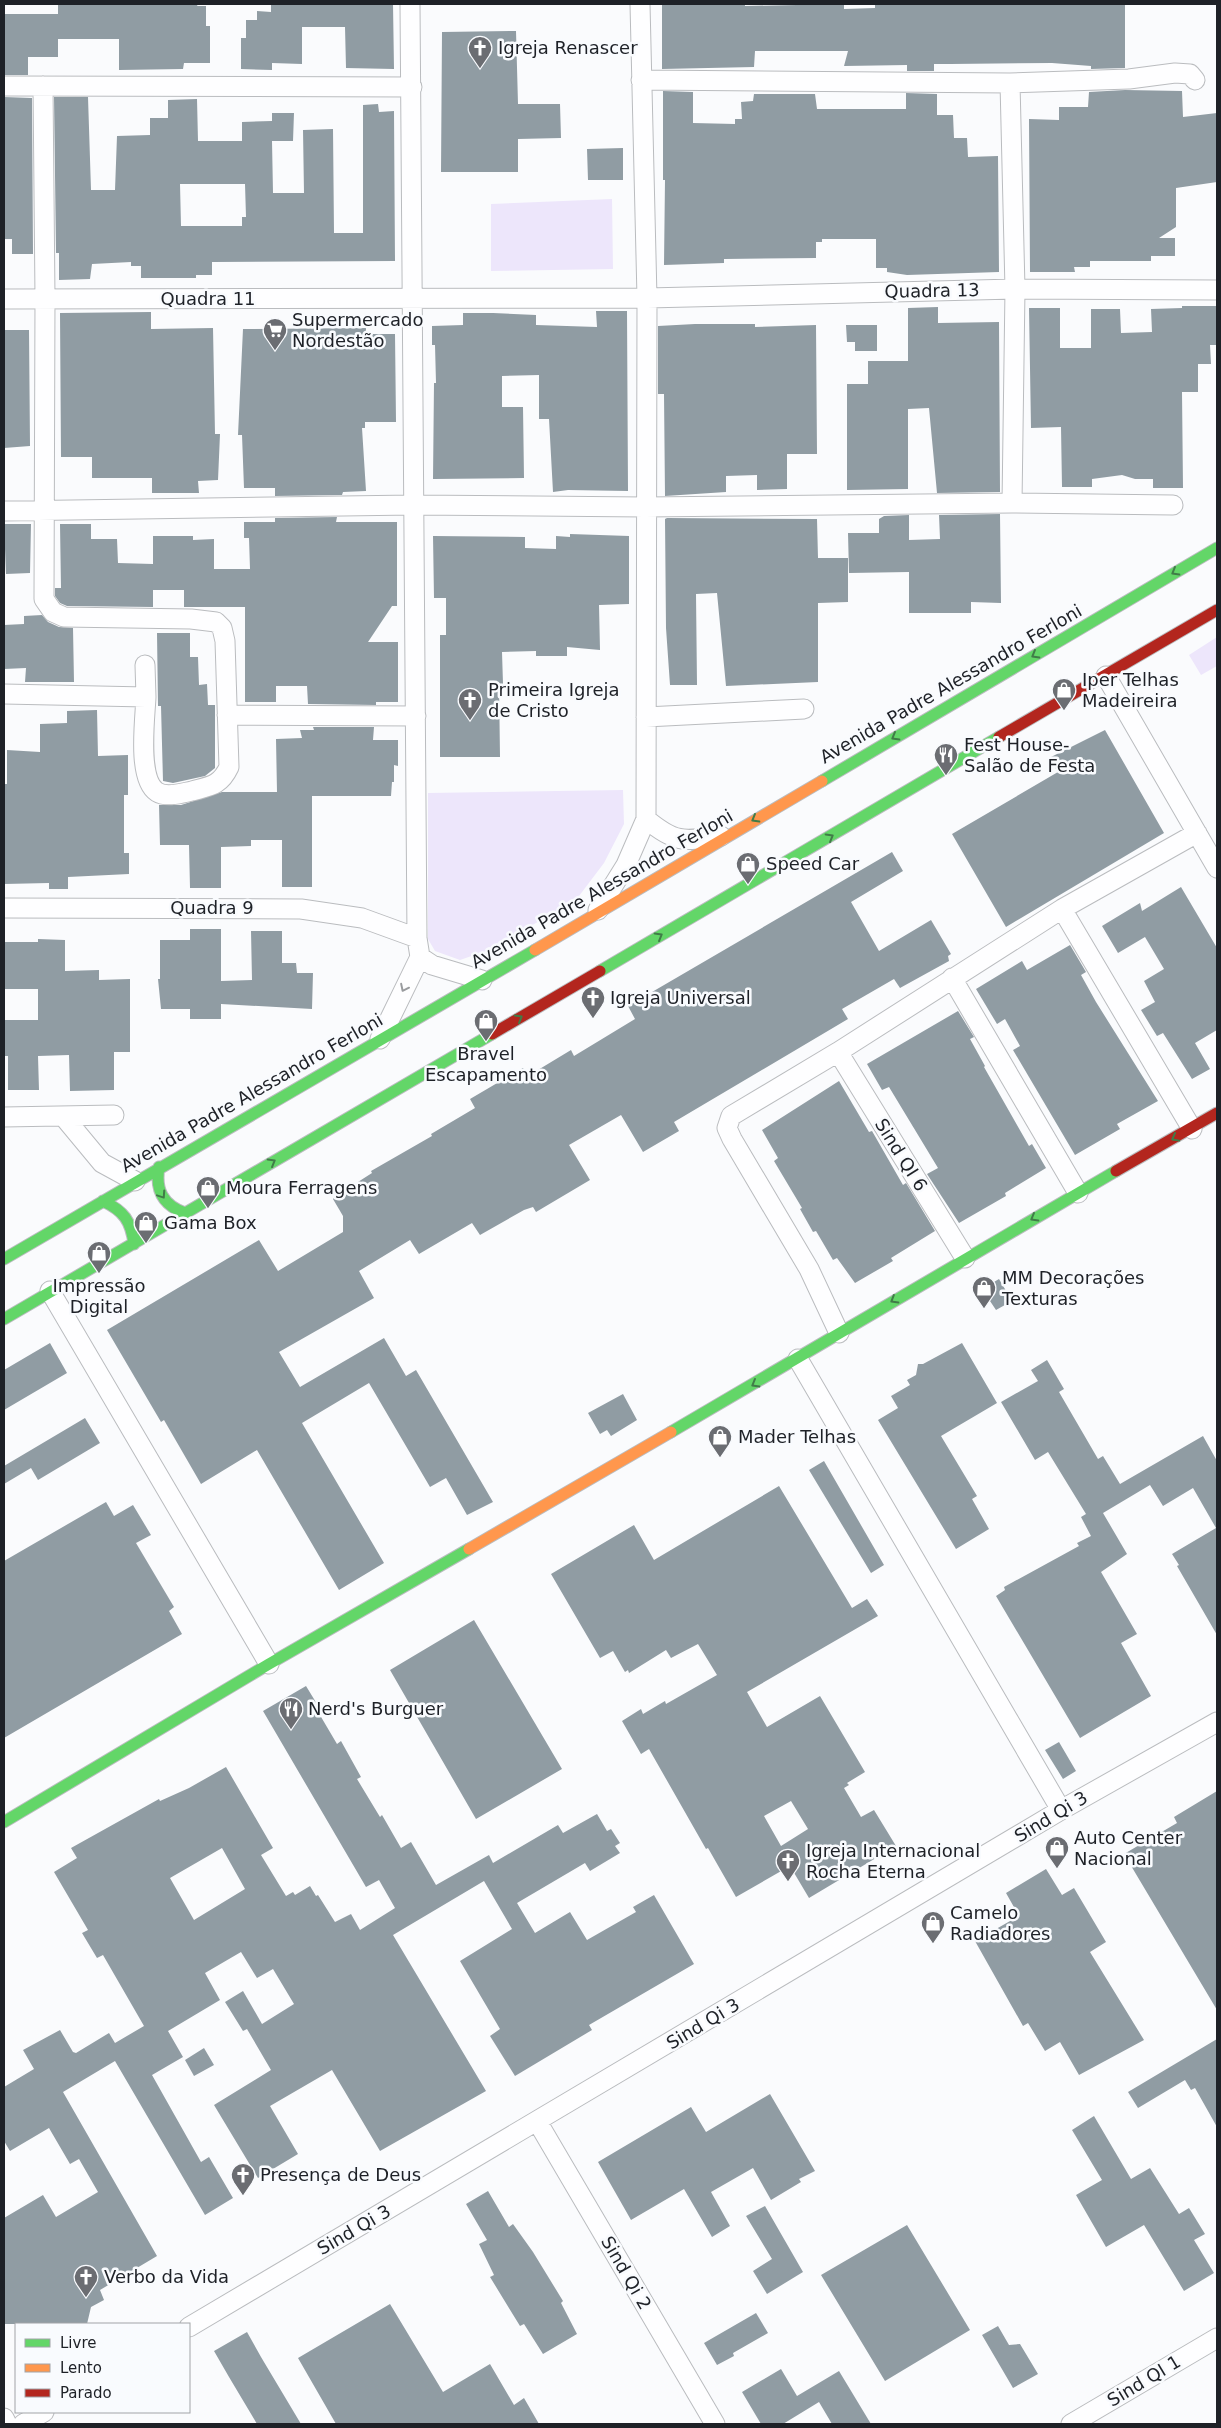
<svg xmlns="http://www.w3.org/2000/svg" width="1221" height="2428" viewBox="0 0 1221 2428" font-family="'DejaVu Sans',sans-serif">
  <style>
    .green { fill: #ede6fb }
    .building { fill: #909ca3; fill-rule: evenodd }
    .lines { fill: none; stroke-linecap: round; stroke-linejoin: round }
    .street-casing { stroke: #babcbf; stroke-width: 21 }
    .fast-casing { stroke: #babcbf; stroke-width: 13 }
    .slow-casing { stroke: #babcbf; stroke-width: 13 }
    .jam-casing { stroke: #babcbf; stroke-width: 13 }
    .street { stroke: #fefeff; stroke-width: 19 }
    .fast { stroke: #63d668; stroke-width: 11 }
    .slow { stroke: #ff974d; stroke-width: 11 }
    .jam { stroke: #b3261e; stroke-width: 11 }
    .oneway { stroke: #407c48 }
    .oneway2 { stroke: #999b9e }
    .labels { text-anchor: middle; stroke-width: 5; stroke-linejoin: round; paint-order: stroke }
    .poi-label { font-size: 18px; fill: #1e2127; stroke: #f9fbfe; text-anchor: start }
    .street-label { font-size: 18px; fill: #1e2127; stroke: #f9fbfe }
  </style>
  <rect width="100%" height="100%" fill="#fafbfd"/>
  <path class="green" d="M612,199L613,269L491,271V204Z
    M1217,637V666L1201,675L1189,655Z
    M623,790L624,824L604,863L576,900L489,950L460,960L435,951L428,939V793Z"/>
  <path class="building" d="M58,4H198L197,6H206V26H210V63H184L183,69L119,70V39H58V57H28V75H4V14H58Z
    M271,4H393L394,69L346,68L345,27H302V64L272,63V70L241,69V38H246V20H257V11L271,12Z
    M662,4H745V6L844,4V9L875,8V4H1125V68L1091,69V66L1052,63L950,64H934V71H907V65L844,66L848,51H755L754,67L662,69Z
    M516,31L518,104H560L561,138L518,139V172H441L442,32Z
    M1125,90L1182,91L1183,117L1217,113V182L1176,188V227L1159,238H1175V256H1151V261H1090V267H1074L1075,272H1030L1029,119L1059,120V107H1088L1089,92Z
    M663,91L693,92V123L735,124V119H742L741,102L753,101L754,94H815L817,109H906V93L937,94V115H953L954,138H967L968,157L998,156L999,272L907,275L887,272V268H876V239H822V242H816V258L724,259V263L664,265L665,180H663Z
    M4,97L32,98L33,254H12V239H4Z
    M54,97H88L91,190H115L117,136L150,135V118H168V100L197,99L198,141H242V122L272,121V113H294L293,141H272L273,193H304L303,130L333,129L334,233H363V105L378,104L379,112L394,111L395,261L212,262V275H196V278H141V266H131V262L92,264L90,279L59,280V253H56ZM180,184H245L246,217H242V226H181Z
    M623,148V180H588L587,149Z
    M1182,306H1217V345H1210L1211,364H1198V392H1182L1183,488H1153V479H1135L1122,475L1092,479V487H1062L1061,427L1031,428L1029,308H1060V348H1091V309H1120L1121,333L1152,332L1151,309L1182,308Z
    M938,307V323L999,322L1000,492L937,493L929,408L908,409V489L847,490V384H868V361H908V308Z
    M596,311H627L628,491L568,490L553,492L549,419H539V375L502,376V407H523L524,478L433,479L434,383H436L435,345H432V326L463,325V313H493L536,315V325L597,327Z
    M151,312V329L213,328L215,434H220L218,480L198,481L199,493H152V478H92V457H61L60,313Z
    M695,324H755V327L816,325L817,454H787V489L757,490V475L726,476V492L665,496L664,394H658V326Z
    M846,325H877V351H855V342H847Z
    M366,328V334H395L396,422H365V428H362L366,491L343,492L342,495L275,496V488H244L242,435H238L243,329Z
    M4,330H29L30,446L4,448Z
    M1000,514L1001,603L971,602V613H909V572L849,573L848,533H879V519L884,516L909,515V540L940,539L939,515Z
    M337,517L336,522H397V606H392L368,642H398V702H376V705L308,704L307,686H276V702H245V607H184V590H153V607L67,606L60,603L55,596V588H61L60,524H91V539H117L118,563L153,564V536H193V540L214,539V569H250L249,538H244V522H275V518Z
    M667,518L817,519L818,558H848V602L818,603V682L726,686L717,593L696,594L697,685H670L666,628L665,519Z
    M4,524H31L30,573L6,574Z
    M570,534L629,536V604L599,605L600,650L567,647V656H536V651L502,652L503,684H499L500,757H440V635H446V598H434L433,536L525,537V548L556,549V536L570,537Z
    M42,615L48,622L59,627L73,628L74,682H25L26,668L4,669V625L24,624V616Z
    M157,633H190V657H198L199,685L207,684L208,705H215V768L205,776L173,783L163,781L161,706H158Z
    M97,710L98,756L128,755V795H124V853H129V874L68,877V889H49V883L4,884V784H7V750L40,752V724L67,723V711Z
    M313,727H374L373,740H398V766L394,765V782H392L391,796H312V887H282V840H251V846L221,847V888H190L189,845H160L159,805H181L222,792H277L276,739L302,738L300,730H314Z
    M1105,730L1164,833L1006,927L952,834L1058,772L1049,758Z
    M892,852L903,871L851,902L879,951L931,920L951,954L948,956L949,961L900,988L894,979L842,1009L848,1019L674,1122L679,1131L643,1152L621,1115L569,1145L590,1180L536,1212L533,1207L524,1210L480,1235L472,1223L419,1254L410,1240L359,1271L374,1298L279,1352L300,1387L384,1338L406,1376L416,1370L493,1502L467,1515L446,1478L430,1487L369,1383L302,1423L384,1563L339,1590L257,1450L201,1484L164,1420L161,1422L107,1330L259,1240L278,1271L343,1232V1216L333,1199L336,1196L372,1173L371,1171L432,1136L431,1134L475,1108L470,1099L523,1068L528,1076L571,1050L574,1056L635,1019L628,1006Z
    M1181,887L1217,948V1030L1195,1043L1210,1069L1192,1079L1163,1033L1157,1036L1141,1010L1155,1002L1144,981L1164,969L1145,937L1118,953L1102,926L1140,903L1142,911Z
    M190,929H221V981L252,980L251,931H282V963H296L297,973H313L312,1009L221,1004V1019H190V1009H161L158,979H160V940H190Z
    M38,939L65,940V971L99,970V980L130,979V1052H114V1090L70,1091L69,1055L38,1056L39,1090H8V1056H4V1020H38V989H4V942H38Z
    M1070,945L1086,972L1081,975L1096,1002L1158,1101L1117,1124L1120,1129L1075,1155L1013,1050L1020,1046L1005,1019L997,1024L976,989L1022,961L1027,970Z
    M958,1011L974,1037L970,1039L985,1066L984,1067L1029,1146L1032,1144L1046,1168L1005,1193L1006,1196L959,1223L927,1174L938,1168L889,1087L882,1090L867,1064Z
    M839,1081L869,1132L872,1131L903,1185L906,1183L935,1231L891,1258L893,1261L855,1283L837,1258L833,1260L816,1231L813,1232L800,1209L802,1208L774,1161L778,1158L762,1130Z
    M999,1279L1012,1301L996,1310L982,1289Z
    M50,1343L67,1373L4,1410V1370Z
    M962,1343L997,1403L941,1436L977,1496L972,1499L989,1529L956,1549L878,1420L898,1408L891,1396L910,1385L907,1380L916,1375L918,1364H923Z
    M1047,1360L1064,1389L1059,1392L1098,1459L1103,1456L1120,1484L1203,1436L1217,1461V1635L1177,1566L1179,1565L1172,1554L1216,1528L1193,1488L1163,1506L1150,1485L1103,1513L1127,1554L1101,1572L1137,1634L1121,1643L1151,1696L1080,1738L996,1596L1005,1590L1004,1587L1079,1546L1077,1543L1091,1536L1081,1517L1086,1514L1048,1452L1035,1460L1001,1402L1038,1381L1031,1370Z
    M623,1394L637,1420L611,1436L607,1430L600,1434L588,1413Z
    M85,1418L100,1443L38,1480L31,1468L4,1484V1466Z
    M824,1461L884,1565L871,1573L809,1470Z
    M779,1486L852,1608L867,1599L878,1616L747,1692L767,1727L820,1696L865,1772L847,1783L849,1785L844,1788L861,1817L874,1810L896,1846L809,1898L790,1866L736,1897L708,1848L706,1849L649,1749L641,1754L622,1721L641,1709L643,1714L665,1701L666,1704L717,1675L698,1644L671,1658L666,1650L629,1673L628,1670L625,1672L613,1651L600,1658L551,1574L634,1525L654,1560ZM791,1801L808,1829L781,1846L764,1816Z
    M106,1502L114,1516L133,1505L151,1535L136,1543L174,1607L169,1611L182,1634L4,1738V1561Z
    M474,1620L562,1769L476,1819L390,1670Z
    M306,1686L317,1704L314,1705L337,1744L341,1741L361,1777L357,1779L380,1817L382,1815L401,1848L411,1842L436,1885L489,1855L493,1863L558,1825L563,1833L597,1814L607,1831L611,1829L620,1843L615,1846L620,1853L590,1871L585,1863L517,1903L535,1933L570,1912L587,1940L636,1912L633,1907L654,1895L694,1964L589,2025L592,2030L515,2076L490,2036L500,2029L460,1961L512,1929L484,1881L393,1935L486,2091L380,2151L332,2070L270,2106L298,2154L258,2178L214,2105L271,2070L247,2029L243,2031L225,2002L243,1991L262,2024L294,2004L273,1969L257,1978L241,1952L205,1973L220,2000L168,2031L183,2057L152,2075L201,2162L209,2157L233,2198L205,2215L115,2061L63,2092L157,2256L100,2290L104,2300L91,2307L87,2324H4V2218L43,2195L56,2217L98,2192L79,2159L70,2164L49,2128L10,2151L4,2141V2087L34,2069L23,2050L60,2030L73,2052L76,2053L109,2033L115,2043L144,2026L103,1955L97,1958L82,1933L88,1930L54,1872L77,1858L71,1848L159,1799L160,1801L189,1788L226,1767L273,1848L261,1855L286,1896L293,1892L295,1895L310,1886L316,1896L318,1895L335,1922L351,1914L360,1930L395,1908L379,1880L366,1887L263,1711ZM222,1848L245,1889L194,1920L170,1878Z
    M1059,1742L1076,1771L1063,1779L1045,1750Z
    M1217,1791V2010L1124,1854L1177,1823L1174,1817Z
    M1046,1869L1062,1895L1074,1888L1106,1942L1090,1952L1144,2040L1079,2075L1060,2042L1045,2051L1028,2023L1023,2026L975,1941L1019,1916L1006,1893Z
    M1217,2039V2127L1195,2088L1191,2090L1185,2080L1138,2108L1128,2092Z
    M204,2048L214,2065L194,2076L185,2060Z
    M770,2094L815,2171L799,2179L801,2182L771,2200L753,2168L711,2192L730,2226L712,2237L684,2189L631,2220L598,2162L691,2107L706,2132Z
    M1094,2116L1131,2179L1150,2168L1179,2214L1189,2208L1205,2234L1194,2240L1214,2273L1184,2291L1144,2225L1106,2247L1076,2195L1102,2180L1072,2130Z
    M488,2191L509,2227L513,2224L533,2252L563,2301L561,2303L577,2334L543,2354L524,2324L520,2326L490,2277L494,2275L479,2244L487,2240L466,2204Z
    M765,2206L803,2272L767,2294L753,2271L772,2259L746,2216Z
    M907,2225L970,2330L885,2381L821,2275Z
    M390,2304L443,2392L490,2364L514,2405L524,2398L539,2424H336L298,2358Z
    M756,2313L768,2333L733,2353L734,2356L717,2365L704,2343Z
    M998,2326L1009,2345L1020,2344L1038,2374L1013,2388L982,2335Z
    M247,2332L261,2357L301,2424H257L229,2377L214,2351Z
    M781,2369L797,2396L839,2371L871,2424H832L819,2402L783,2424H761L742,2392Z"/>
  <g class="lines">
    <g class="street-casing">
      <path id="street" d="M410,4L417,938L420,957
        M640,4L647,298L646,819
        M641,80L1010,83L1129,79L1175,73L1190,74L1195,80
        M1010,83L1015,289L1012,503
        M4,86L412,87
        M4,299L647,298L1015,289L1217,290
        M4,511L413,505L645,507L1012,503L1173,505
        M145,665L146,697
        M1106,676L1217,868
        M4,694L146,697C145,719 137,779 157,792C167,798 182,793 192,791C210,786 220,786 229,767L225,641L222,628L216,622L191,619L64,617L53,612L44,599L45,298L43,86
        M227,715L416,716
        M646,717L804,709
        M4,908L301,909L362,918L417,938
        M1062,909L1192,1129
        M598,910L626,865L646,819C676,844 684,841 721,836
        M952,978L1078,1193
        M380,1039L420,957L432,965L482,980
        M838,1052L965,1258
        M63,1116L102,1163L135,1181
        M4,1117L114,1115
        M50,1291L269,1664
        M839,1333L809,1269L732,1139L727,1128L731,1116L838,1052L1062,909L1197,833
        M798,1359L1061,1810
        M537,2121L715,2424
        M189,2327L1061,1810L1217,1722
        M4,2418L7,2424
        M23,2424L44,2412
        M1071,2424L1217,2338"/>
    </g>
    <g class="fast-casing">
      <path id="fast" d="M822,781L1217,548
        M600,971L999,737
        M159,1167C155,1190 163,1205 185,1213
        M103,1201C124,1211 131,1221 134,1244
        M4,1259L535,950
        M4,1319L492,1034
        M671,1432L1116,1171
        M4,1822L269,1664L469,1549"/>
    </g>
    <g class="slow-casing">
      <path id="slow" d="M535,950L822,781
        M469,1549L671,1432"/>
    </g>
    <g class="jam-casing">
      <path id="jam" d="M999,737L1217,610
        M492,1034L600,971
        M1116,1171L1217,1113"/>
    </g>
    <use href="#street" class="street"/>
    <use href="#fast" class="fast"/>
    <use href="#slow" class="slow"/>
    <use href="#jam" class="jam"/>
  </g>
  <defs><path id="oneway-chevron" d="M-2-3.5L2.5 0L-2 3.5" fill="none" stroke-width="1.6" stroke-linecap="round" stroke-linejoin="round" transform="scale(1.25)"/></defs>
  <g class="oneway">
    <use href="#oneway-chevron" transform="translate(1175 572) rotate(150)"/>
    <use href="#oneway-chevron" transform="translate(1035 655) rotate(150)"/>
    <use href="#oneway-chevron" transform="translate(895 737) rotate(150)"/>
    <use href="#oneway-chevron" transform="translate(755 819) rotate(150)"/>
    <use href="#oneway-chevron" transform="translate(830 837) rotate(-30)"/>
    <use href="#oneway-chevron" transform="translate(659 936) rotate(-30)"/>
    <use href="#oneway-chevron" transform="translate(519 1018) rotate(-30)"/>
    <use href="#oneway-chevron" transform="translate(1175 1138) rotate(151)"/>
    <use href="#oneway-chevron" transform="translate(272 1162) rotate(-30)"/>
    <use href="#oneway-chevron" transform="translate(162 1195) rotate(56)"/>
    <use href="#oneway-chevron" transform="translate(1034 1218) rotate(150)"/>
    <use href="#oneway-chevron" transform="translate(894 1300) rotate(149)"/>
    <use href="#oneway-chevron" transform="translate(755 1384) rotate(150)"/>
  </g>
  <use class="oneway2" href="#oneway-chevron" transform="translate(404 988) rotate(116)"/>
  <defs>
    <g id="church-pin" transform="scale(1.25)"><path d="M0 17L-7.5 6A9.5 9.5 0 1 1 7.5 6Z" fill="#6b6d72" stroke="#f9fbfe"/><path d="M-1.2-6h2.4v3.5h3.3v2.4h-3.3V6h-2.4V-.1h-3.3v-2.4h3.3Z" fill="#fff"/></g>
    <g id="supermarket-pin" transform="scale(1.25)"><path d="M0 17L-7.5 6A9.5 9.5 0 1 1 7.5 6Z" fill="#6b6d72" stroke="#f9fbfe"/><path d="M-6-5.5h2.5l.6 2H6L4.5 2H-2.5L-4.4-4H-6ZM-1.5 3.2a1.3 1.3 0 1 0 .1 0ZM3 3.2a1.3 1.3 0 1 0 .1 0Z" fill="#fff"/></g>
    <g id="shop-pin" transform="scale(1.25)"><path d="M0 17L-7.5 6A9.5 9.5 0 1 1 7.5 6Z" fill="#6b6d72" stroke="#f9fbfe"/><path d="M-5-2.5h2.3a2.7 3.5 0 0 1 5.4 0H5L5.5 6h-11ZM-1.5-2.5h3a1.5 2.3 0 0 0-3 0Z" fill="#fff"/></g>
    <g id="restaurant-pin" transform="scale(1.25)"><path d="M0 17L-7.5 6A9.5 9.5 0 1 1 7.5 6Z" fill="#6b6d72" stroke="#f9fbfe"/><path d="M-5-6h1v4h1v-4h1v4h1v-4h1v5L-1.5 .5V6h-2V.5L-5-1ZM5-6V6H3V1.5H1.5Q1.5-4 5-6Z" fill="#fff"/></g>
  </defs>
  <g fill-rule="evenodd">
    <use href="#church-pin" x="480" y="48"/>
    <use href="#supermarket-pin" x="275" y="330"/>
    <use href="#shop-pin" x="1064" y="690"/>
    <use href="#church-pin" x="470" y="700"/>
    <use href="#restaurant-pin" x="946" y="755"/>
    <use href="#shop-pin" x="748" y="864"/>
    <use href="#church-pin" x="593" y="998"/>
    <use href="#shop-pin" x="486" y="1021"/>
    <use href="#shop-pin" x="208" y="1188"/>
    <use href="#shop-pin" x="146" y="1223"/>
    <use href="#shop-pin" x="99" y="1253"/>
    <use href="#shop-pin" x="984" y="1288"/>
    <use href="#shop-pin" x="720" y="1437"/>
    <use href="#restaurant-pin" x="291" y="1709"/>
    <use href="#shop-pin" x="1057" y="1848"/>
    <use href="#church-pin" x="788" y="1861"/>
    <use href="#shop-pin" x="933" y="1923"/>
    <use href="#church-pin" x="243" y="2175"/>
    <use href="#church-pin" x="86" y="2277"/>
  </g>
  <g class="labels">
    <g class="poi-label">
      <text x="498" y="54">Igreja Renascer</text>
      <text x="292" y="326">Supermercado<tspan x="292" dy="21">Nordestão</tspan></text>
      <text x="1082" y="686">Iper Telhas<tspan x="1082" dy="21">Madeireira</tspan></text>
      <text x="488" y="696">Primeira Igreja<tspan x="488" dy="21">de Cristo</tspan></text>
      <text x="964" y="751">Fest House-<tspan x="964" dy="21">Salão de Festa</tspan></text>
      <text x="766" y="870">Speed Car</text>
      <text x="610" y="1004">Igreja Universal</text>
      <text x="486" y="1060" text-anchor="middle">Bravel<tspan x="486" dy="21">Escapamento</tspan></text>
      <text x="226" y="1194">Moura Ferragens</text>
      <text x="164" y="1229">Gama Box</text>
      <text x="1002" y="1284">MM Decorações<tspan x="1002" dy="21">Texturas</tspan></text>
      <text x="99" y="1292" text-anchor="middle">Impressão<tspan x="99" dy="21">Digital</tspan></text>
      <text x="738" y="1443">Mader Telhas</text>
      <text x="308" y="1715">Nerd's Burguer</text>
      <text x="1074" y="1844">Auto Center<tspan x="1074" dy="21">Nacional</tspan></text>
      <text x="806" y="1857">Igreja Internacional<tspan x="806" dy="21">Rocha Eterna</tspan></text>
      <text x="950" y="1919">Camelo<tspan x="950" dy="21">Radiadores</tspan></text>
      <text x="260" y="2181">Presença de Deus</text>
      <text x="104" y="2283">Verbo da Vida</text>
    </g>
    <g class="street-label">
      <text transform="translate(932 291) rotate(-1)" y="6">Quadra 13</text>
      <text x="208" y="305">Quadra 11</text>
      <text transform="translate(951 684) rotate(-30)" y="6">Avenida Padre Alessandro Ferloni</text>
      <text transform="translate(602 889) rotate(-30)" y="6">Avenida Padre Alessandro Ferloni</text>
      <text x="212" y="914">Quadra 9</text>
      <text transform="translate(252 1093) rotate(-30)" y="6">Avenida Padre Alessandro Ferloni</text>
      <text transform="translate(901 1155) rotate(58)" y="6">Sind QI 6</text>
      <text transform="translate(1051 1817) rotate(-31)" y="6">Sind Qi 3</text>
      <text transform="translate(703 2024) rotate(-31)" y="6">Sind Qi 3</text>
      <text transform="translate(354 2230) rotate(-30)" y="6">Sind Qi 3</text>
      <text transform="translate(626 2273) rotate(60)" y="6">Sind Qi 2</text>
      <text transform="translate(1144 2381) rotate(-31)" y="6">Sind QI 1</text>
    </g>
  </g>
  <rect width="1221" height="2428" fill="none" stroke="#1e2127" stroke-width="10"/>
  <rect x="15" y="2323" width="175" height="90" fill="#f9fbfe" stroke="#a1a4a8"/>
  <rect x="25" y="2339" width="25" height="8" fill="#63d668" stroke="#a1a4a8"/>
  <text x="60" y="2348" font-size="15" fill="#1e2127">Livre</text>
  <rect x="25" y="2364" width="25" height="8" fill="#ff974d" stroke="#a1a4a8"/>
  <text x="60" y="2373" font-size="15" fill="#1e2127">Lento</text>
  <rect x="25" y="2389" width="25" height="8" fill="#b3261e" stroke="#a1a4a8"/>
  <text x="60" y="2398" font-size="15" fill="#1e2127">Parado</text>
</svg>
